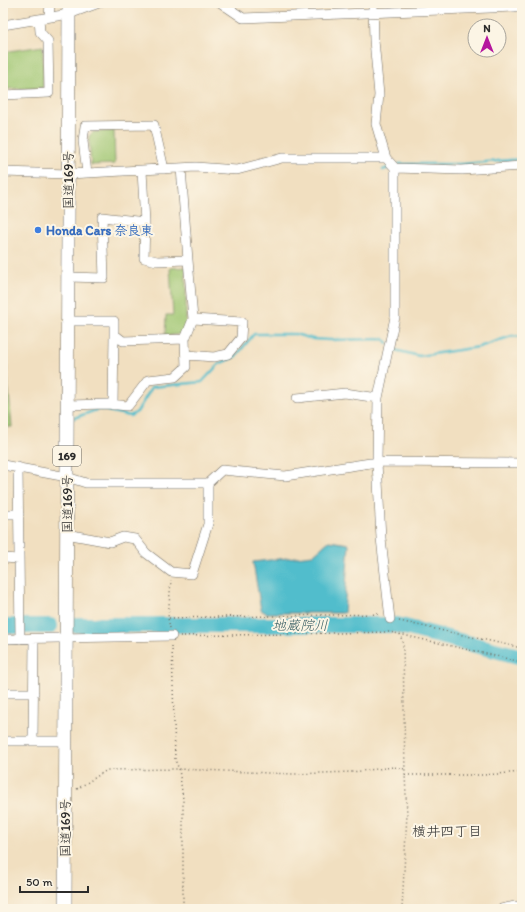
<svg xmlns="http://www.w3.org/2000/svg" width="525" height="912" viewBox="0 0 525 912" font-family="Itim,'Klee One',sans-serif">
  <style>
    .green { fill: #9fc671; stroke: #65784e }
    .water { fill: #51bdcc; stroke: #3e747c }
    .lines { fill: none; stroke-linecap: round; stroke-linejoin: round }
    .stream { stroke: #51bdcc; stroke-width: 2.5 }
    .river { stroke: #51bdcc; stroke-width: 16 }
    .minor-casing { stroke: #706a5f; stroke-width: 10 }
    .highway-casing { stroke: #706a5f; stroke-width: 14 }
    .path { stroke: #706a5f; stroke-width: 1.5; stroke-dasharray: 1 3; stroke-linecap: butt }
    .minor { stroke: #fff; stroke-width: 9 }
    .highway { stroke: #fff; stroke-width: 13 }
    .shop-dot { fill: #3f7fe0; stroke: #fcf5e5; stroke-width: 1.5 }
    .labels { text-anchor: middle; stroke-width: 4; stroke-linejoin: round; paint-order: stroke }
    .shield { fill: #fcf5e5; stroke: #6a6863; stroke-width: 1 }
    .shield-label { font-size: 12px; font-weight: bold; fill: #2b2b2b }
    .street-label { font-size: 13px; fill: #2b2b2b; stroke: #fcf5e5 }
    .shop-label { font-size: 13px; font-weight: bold; fill: #366cbe; stroke: #fcf5e5; text-anchor: start }
    .water-label { font-size: 14px; font-style: italic; fill: #385e63; stroke: #fcf5e5 }
    .neighbourhood-label { font-size: 14px; fill: #2b2b2b; stroke: #fcf5e5 }
  </style>
  <rect width="100%" height="100%" fill="#fcf5e5"/>
  <filter id="ink" filterUnits="userSpaceOnUse"><feTurbulence type="fractalNoise" baseFrequency=".025" numOctaves="2"/><feDisplacementMap in="SourceGraphic" scale="8" xChannelSelector="R" yChannelSelector="G"/><feConvolveMatrix kernelMatrix="1 2 1 2 8 2 1 2 1" color-interpolation-filters="sRGB"/></filter>
  <filter id="wash" filterUnits="userSpaceOnUse"><feTurbulence type="fractalNoise" baseFrequency=".012" numOctaves="4" result="noise"/><feDisplacementMap in="SourceGraphic" scale="16" xChannelSelector="R" yChannelSelector="G"/><feGaussianBlur stdDeviation="0.9" result="paint"/><feColorMatrix in="noise" values="0 0 0 0 0 0 0 0 0 0 0 0 0 0 0 0 0 1.4 0 .05"/><feComposite in="paint" operator="in"/></filter>
  <g filter="url(#wash)">
    <rect width="100%" height="100%" fill="#f1dfc0"/>
    <path class="green" d="M43,46V88L3,89V52Z
      M114,131L115,164L91,165L89,136L93,132Z
      M186,267V327L182,334L165,336L166,315H173L170,268Z
      M3,326L12,427H3Z"/>
    <path class="water" d="M329,541L349,544L344,613H266L261,610L253,562L313,555Z"/>
    <g class="lines">
      <path class="stream" d="M399,164H463L522,159
        M383,170L391,167
        M391,346L395,350L419,356L479,347L512,336L522,337
        M74,418L99,409L130,416L137,412L152,387L202,382L219,364L236,356L254,334H295L313,339L329,340L384,339L387,343"/>
      <path class="river" d="M74,625H397L522,657
        M3,626H50"/>
    </g>
  </g>
  <g filter="url(#ink)">
    <g class="lines">
      <g class="minor-casing">
        <path id="minor" d="M221,3L243,18L515,7L522,5
          M373,3L374,40L379,95L376,124L386,158L395,168V317L378,398L377,462L381,538L390,619
          M49,17L50,3
          M3,25L69,14L99,3
          M3,95L49,93L48,41L40,32L39,19
          M181,168L188,260
          M395,168L462,170L522,166
          M3,172L69,174L196,167L237,170L282,158H386
          M87,173L83,141L85,126L154,125L164,169
          M68,277L104,278L102,217L145,222
          M68,321H114V334L123,341L185,339
          M187,355L214,357L228,354L241,338L242,322L193,319
          M297,398L345,393L378,398
          M67,405L107,404L128,406L148,380L175,377L186,367L185,339L193,319L188,260L157,261L144,258L145,222L142,171
          M113,405L114,334
          M3,465L67,477L86,483H208L222,470L285,476L377,462L522,463
          M18,467L20,639
          M3,514H19
          M66,534L110,542L123,537L135,539L146,553L171,572L192,574L208,524V483
          M3,558L19,559
          M3,639L172,636
          M3,693H34
          M3,741H66
          M33,741L34,639
          M501,909L515,906L522,907"/>
      </g>
      <g class="highway-casing">
        <path id="highway" d="M65,909L69,3"/>
      </g>
      <path class="path" d="M169,618L381,614
        M399,621L522,648
        M170,628L168,618L171,580
        M400,634L403,644L405,775L407,814L402,909
        M180,636L390,632L522,662
        M172,646L175,760L179,769L183,799V909
        M405,775H484L522,772
        M77,789L107,770L179,769L293,774L352,772L394,767L405,769"/>
      <use href="#minor" class="minor"/>
      <use href="#highway" class="highway"/>
    </g>
  </g>
  <circle class="shop-dot" cx="38" cy="230" r="4"/>
  <g class="labels">
    <rect class="shield" x="53" y="446" width="28" height="20" rx="3"/>
    <g class="shield-label">
      <text x="67" y="460">169</text>
    </g>
    <g class="street-label">
      <text transform="translate(68 180) rotate(-90)" y="5">国道169号</text>
      <text transform="translate(67 504) rotate(-90)" y="5">国道169号</text>
      <text transform="translate(65 828) rotate(-90)" y="5">国道169号</text>
    </g>
    <g class="shop-label">
      <text x="46" y="235">Honda Cars 奈良東</text>
    </g>
    <g class="water-label">
      <text x="300" y="630">地蔵院川</text>
    </g>
    <g class="neighbourhood-label">
      <text x="447" y="836">横井四丁目</text>
    </g>
  </g>
  <rect width="525" height="912" fill="none" stroke="#fcf5e5" stroke-width="16"/>
  <g transform="translate(487 38)"><circle r="19" fill="#fcf5e5" stroke="#a8a49b"/>
  <path d="M0-3L7 15L0 10L-7 15Z" fill="#b5179e"/>
  <text y="-6" font-size="11" font-weight="bold" text-anchor="middle" fill="#2b2b2b">N</text>
  </g>
  <path d="M20 886v6h68v-6" fill="none" stroke="#2b2b2b" stroke-width="2"/>
  <text x="26" y="886" font-size="12" fill="#2b2b2b" stroke="#fcf5e5" stroke-width="3" paint-order="stroke">50 m</text>
</svg>
